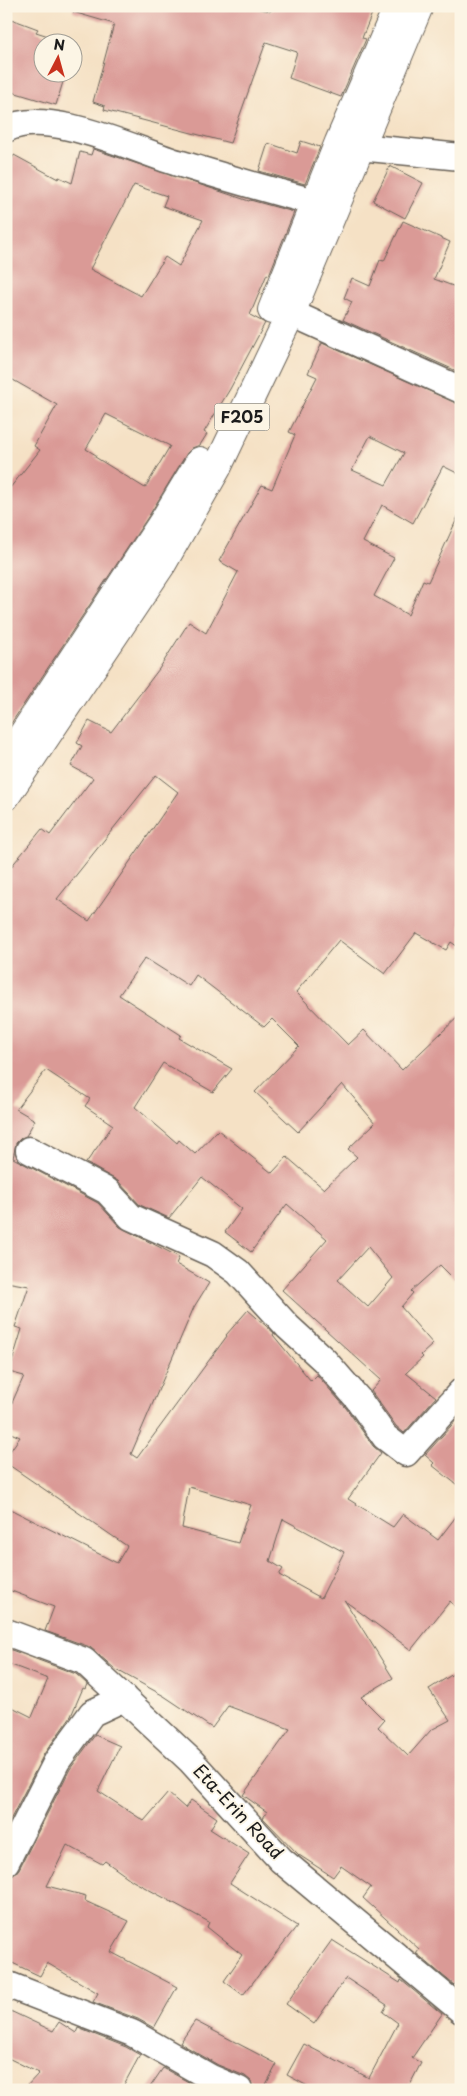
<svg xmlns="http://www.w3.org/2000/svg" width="467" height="2096" viewBox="0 0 467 2096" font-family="'Playpen Sans',sans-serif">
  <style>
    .building { fill: #da9a96; fill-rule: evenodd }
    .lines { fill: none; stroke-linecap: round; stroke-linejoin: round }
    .minor-casing { stroke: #686157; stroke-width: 29 }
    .primary-casing { stroke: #686157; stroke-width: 30 }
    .minor { stroke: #fff; stroke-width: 26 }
    .primary { stroke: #fff; stroke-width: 28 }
    .labels { text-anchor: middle; stroke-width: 4; stroke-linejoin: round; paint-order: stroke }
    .shield { fill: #fcf5e5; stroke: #5f5d58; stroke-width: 1 }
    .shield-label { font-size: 16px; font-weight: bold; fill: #1c1c1c }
    .street-label { font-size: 18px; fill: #1c1c1c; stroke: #fcf5e5 }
  </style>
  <rect width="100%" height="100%" fill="#fcf5e5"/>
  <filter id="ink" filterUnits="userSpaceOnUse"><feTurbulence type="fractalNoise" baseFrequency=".02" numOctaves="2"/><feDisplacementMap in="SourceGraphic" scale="10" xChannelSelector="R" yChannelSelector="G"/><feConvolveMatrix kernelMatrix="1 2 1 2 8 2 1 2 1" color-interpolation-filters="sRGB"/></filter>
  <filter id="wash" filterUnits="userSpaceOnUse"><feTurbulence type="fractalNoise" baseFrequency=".0096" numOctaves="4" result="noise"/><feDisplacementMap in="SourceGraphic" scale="20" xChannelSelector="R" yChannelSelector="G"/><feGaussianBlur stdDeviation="1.12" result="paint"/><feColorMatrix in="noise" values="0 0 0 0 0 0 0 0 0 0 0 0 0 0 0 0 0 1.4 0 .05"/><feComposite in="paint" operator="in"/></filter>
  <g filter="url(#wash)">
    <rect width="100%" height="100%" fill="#f5e1c5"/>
    <g id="blocks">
      <path class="building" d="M74,6H243L271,11L273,6H375L362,38L366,39L341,97L289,78L297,52L266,42L230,143L104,110L105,106L93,102L114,24L73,12Z
        M6,17L38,29L36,32L67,42H42V72H66L56,105L6,90Z
        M301,141L320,147L305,184L259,171L268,143L297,153Z
        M93,149L249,201L250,200L294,212L269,275L267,274L250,315L265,323L230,389L204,432L207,434L200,445L192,448L187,453L150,514L6,731V493L40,450L34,446L57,405L6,376V170L14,155L58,179L59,177L72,183L80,152L91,155ZM134,185L167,196L163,206L203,220L179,266L165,257L141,296L90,269ZM106,414L170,446L145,488L95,457L96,455L86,449Z
        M390,166L423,183L405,218L373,201Z
        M403,221L450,242L434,279L461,289V373L343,320L352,302L344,298L352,278L370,286L380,260L384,261Z
        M322,343L461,405V475L443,466L413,523L382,505L363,542L394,558L374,596L408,615L423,580L428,582L461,510V949L451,942L446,950L416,933L385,974L339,940L296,992L348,1045L364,1030L402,1070L461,1014V1286L440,1265L411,1291L413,1293L401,1307L433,1344L421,1355L423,1357L406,1373L436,1397L404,1433L396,1426L371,1391L381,1380L282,1290L327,1239L287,1204L251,1252L225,1232L242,1209L202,1177L169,1218L140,1205L118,1181L86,1163L113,1125L85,1106L90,1099L46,1070L16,1109L35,1120L26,1136L21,1138L16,1143L13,1158L98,1203L120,1227L179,1257L176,1264L209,1283L194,1307L131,1454L137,1458L227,1336L226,1335L248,1310L274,1333L273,1335L311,1381L317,1375L346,1408L373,1446L381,1453L348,1499L393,1527L403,1514L438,1540L461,1510V1613L450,1601L411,1650L345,1601L393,1678L361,1697L384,1720L378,1727L408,1756L431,1730L450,1720L429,1689L461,1669V1976L454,1985L416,1953L419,1949L363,1898L371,1887L341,1866L333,1877L299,1855L263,1818L267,1812L243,1795L290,1729L228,1706L212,1728L164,1696L115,1669L90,1647L45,1631L54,1607L6,1589V1507L117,1563L127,1546L6,1463V1457L20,1437L6,1431V1416L24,1376L9,1372L22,1329L15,1327L29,1286L6,1282V873L42,829L50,835L93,778L71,766L82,746L77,743L89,721L111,732L159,669L189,622L206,633L238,572L219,561L262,485L272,489L295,435L289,432L317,377L308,373ZM370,436L404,453L386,485L352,470ZM156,775L178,792L89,921L57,899ZM145,958L189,986L196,975L264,1027L272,1019L299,1046L255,1092L298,1132L342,1084L375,1123L348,1149L357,1157L324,1189L287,1157L272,1173L218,1130L195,1154L179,1140L177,1143L135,1107L163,1063L213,1092L232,1069L179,1038L181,1035L119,995ZM368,1247L393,1278L368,1307L338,1280ZM189,1487L251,1505L238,1543L182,1528ZM283,1519L344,1552L321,1598L279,1575L283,1569L270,1561Z
        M459,1417L461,1418V1488L432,1465L434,1463L425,1455Z
        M6,1648L76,1674L87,1684L85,1689L83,1688L71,1716L44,1754L6,1828V1704L32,1717L48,1679L6,1663Z
        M95,1735L120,1746L98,1791L144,1821L168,1793L185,1808L191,1800L217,1818L210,1829L249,1854L230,1883L297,1926L243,1995L224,1981L242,1955L207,1927L209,1922L133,1881L105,1861L102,1864L67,1845L47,1886L86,1896L85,1901L129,1921L111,1952L177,1987L154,2028L138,2019L93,2002L98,1993L47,1963L40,1976L6,1960V1877L14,1875L19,1869L70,1769Z
        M332,1940L400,1983L401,1980L442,2014L412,2058L421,2063L407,2090H315L287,2075L304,2044L369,2078L398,2023L383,2012L387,2005L346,1978L314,2024L286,2004Z
        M6,2009L53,2031L59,2022L76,2033L78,2028L126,2047L140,2055L121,2090H23L39,2073L6,2057Z
        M195,2021L277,2064L263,2090H254L251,2081L245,2076L218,2065L180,2043Z
        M163,2068L192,2084L191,2090H148Z"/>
    </g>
  </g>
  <g filter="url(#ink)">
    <use href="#blocks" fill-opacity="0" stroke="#686157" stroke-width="1"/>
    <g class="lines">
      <g class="minor-casing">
        <path id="minor" d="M6,129C48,107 135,150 178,163C224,177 269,190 314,202
          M359,147L461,157
          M291,313L461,390
          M29,1150L107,1191L131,1217L213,1254L238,1272L288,1327L324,1360L358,1399L385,1437L406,1453L461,1392
          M6,1632L84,1661L191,1761L281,1860L461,2010
          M6,1862L57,1761L92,1713L124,1698
          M6,1984L132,2033L211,2078
          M206,2090L211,2078L239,2090"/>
      </g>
      <g class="primary-casing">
        <path id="primary" d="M272,310L339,142L398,6
          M6,760L163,522L200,461
          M6,796L162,564L217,468L291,313L419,6"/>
      </g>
      <use href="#minor" class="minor"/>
      <use href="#primary" class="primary"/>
    </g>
  </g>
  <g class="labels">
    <rect class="shield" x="214.5" y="403.5" width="55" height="27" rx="4"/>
    <g class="shield-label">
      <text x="242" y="423">F205</text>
    </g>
    <g class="street-label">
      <text transform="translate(238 1812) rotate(47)" y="6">Eta-Erin Road</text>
    </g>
  </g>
  <rect width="467" height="2096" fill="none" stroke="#fcf5e5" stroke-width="25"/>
  <g transform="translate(58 58) rotate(6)"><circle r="24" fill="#fcf5e5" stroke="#a29e95"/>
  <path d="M0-4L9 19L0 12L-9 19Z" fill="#c8321e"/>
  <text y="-8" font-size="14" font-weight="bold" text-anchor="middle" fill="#1c1c1c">N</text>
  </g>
</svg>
